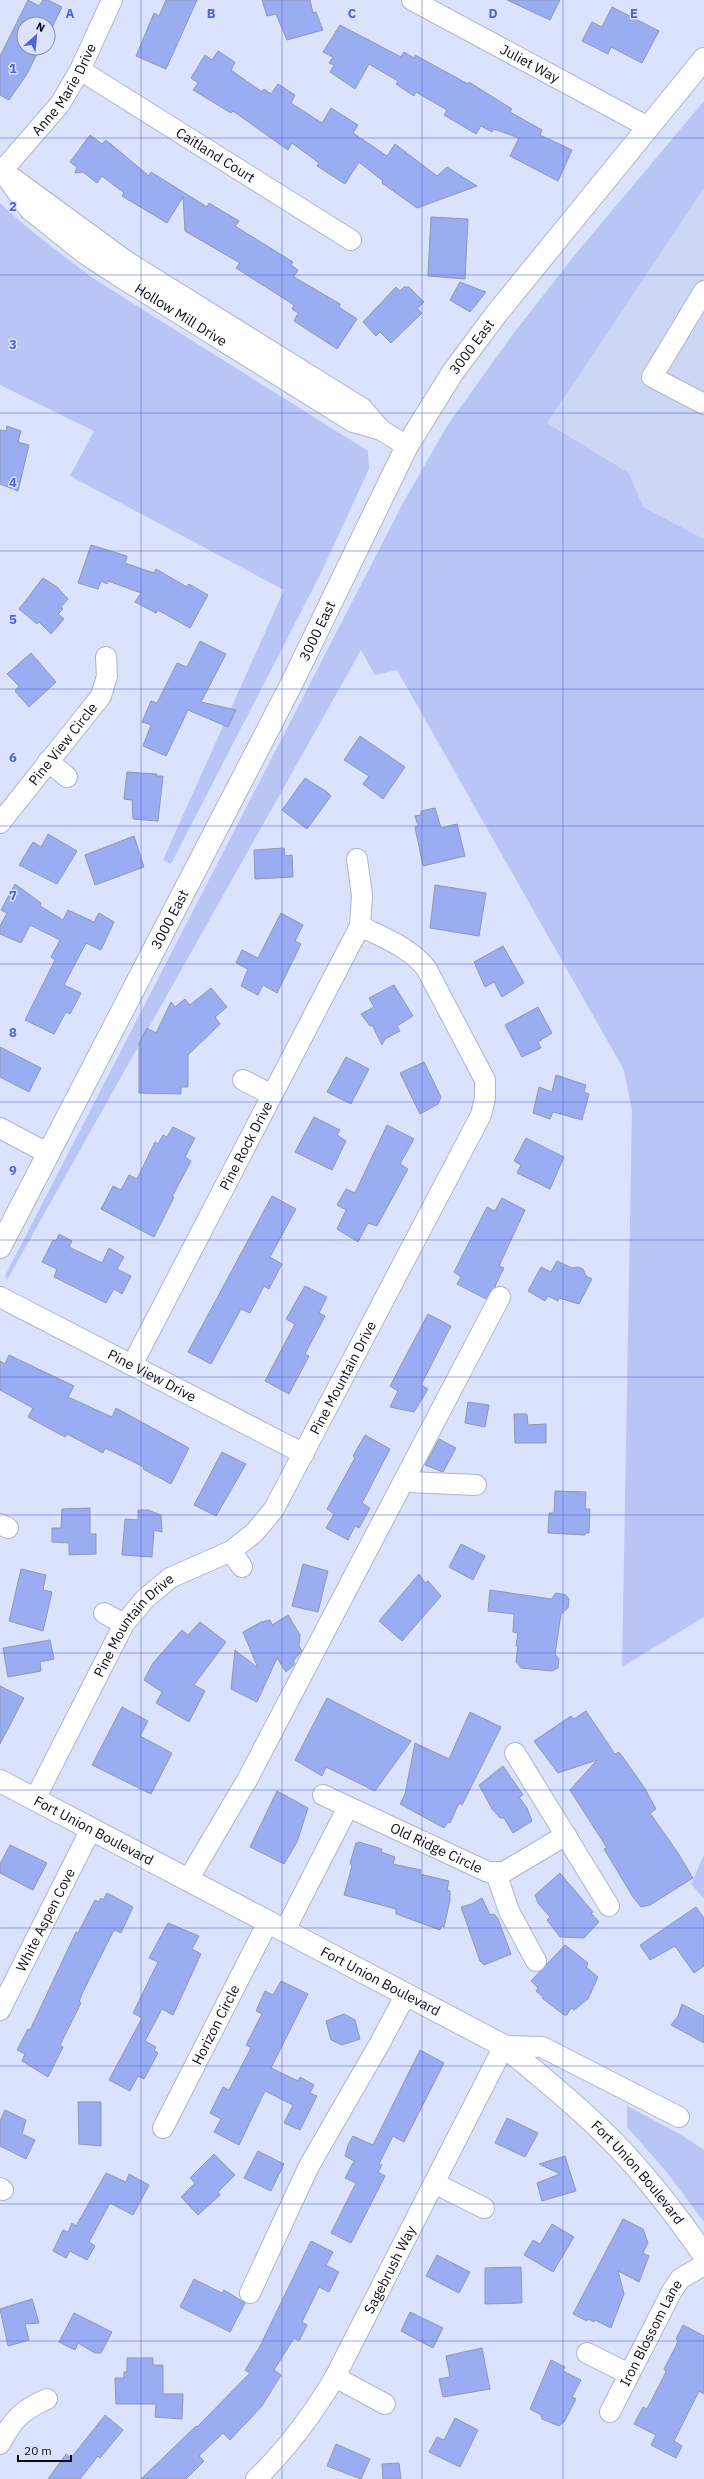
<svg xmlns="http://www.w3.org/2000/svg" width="704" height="2479" viewBox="0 0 704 2479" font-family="'IBM Plex Sans',sans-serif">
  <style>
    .built { fill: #cdd6f5 }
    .green { fill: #b8c5f5 }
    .building { fill: #9aacf2; stroke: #9198af }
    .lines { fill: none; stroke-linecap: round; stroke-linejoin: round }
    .minor-casing { stroke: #aeb5cc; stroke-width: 22 }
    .major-casing { stroke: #aeb5cc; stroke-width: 24 }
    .minor { stroke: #fff; stroke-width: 20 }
    .major { stroke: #fff; stroke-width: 22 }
    .grid { fill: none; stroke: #5163d8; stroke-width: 1; stroke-opacity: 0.55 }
    .labels { text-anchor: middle; stroke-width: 3; stroke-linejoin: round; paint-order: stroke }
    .street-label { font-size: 14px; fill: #0c0e16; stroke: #dbe2fb }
    .grid-label { font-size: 13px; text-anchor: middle; font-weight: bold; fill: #5163d8; stroke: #dbe2fb; stroke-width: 3; stroke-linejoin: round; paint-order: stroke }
  </style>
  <rect width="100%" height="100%" fill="#dbe2fb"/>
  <path class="built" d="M704,188V539L643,507L629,473L547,423Z"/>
  <path class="green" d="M704,101V188L547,423L629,473L643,507L704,539V1617L622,1667L632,1111L624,1070L397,670L375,675L361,650L7,1280L5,1276L403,503L447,426L513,334L574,256Z
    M0,203L29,229L91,277L368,451L369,469L321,573L171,864L163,860L284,590L70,476L94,431L0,385Z
    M704,1855V1899L691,1884Z
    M627,2106L680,2134L704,2150V2222L665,2170L627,2127Z"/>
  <path class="building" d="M28,0L39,6L43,0H48L62,7L49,34L48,24H24V48H40L27,74L9,100L0,95V56Z
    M166,0H197L166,69L136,56L154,13L159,16Z
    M262,0H310L313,13L316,12L323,30L287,40L276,14L267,16Z
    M507,0H560L550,20Z
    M612,7L659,31L642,63L611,47L608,54L582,41L592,22L602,27Z
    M340,25L401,57L404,52L414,58L415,55L468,84L469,82L512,109L510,112L542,130L540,135L572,150L558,181L510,156L519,138L494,129L492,132L481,126L476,134L444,115L447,110L416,92L414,96L396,84L398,81L369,64L355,89L330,72L334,65L329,63L333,57L323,52Z
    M218,51L235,62L231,70L262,92L264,89L271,94L278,84L295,95L291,103L322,123L331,108L358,125L353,133L387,156L395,144L437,176L447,167L477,186L417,208L382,183L383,181L359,162L345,184L317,166L319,163L292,143L288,150L233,111L231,113L193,90L198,83L191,78L205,55L212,60Z
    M90,135L102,144L106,140L149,176L151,172L207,207L209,203L239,221L235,226L293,262L291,265L298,270L294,277L340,304L339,307L357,319L337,349L294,321L298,313L292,309L294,305L236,268L240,263L185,231L183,197L167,223L122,196L124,193L102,176L97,183L83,172L75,173L77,167L70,162Z
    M431,217L468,219L465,279L428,276Z
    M460,282L486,292L470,312L450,300Z
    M396,287L400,291L404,287H409L424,302L417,309L422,313L391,343L380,332L376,336L363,322Z
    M7,426L21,431L18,442L29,445L18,491L0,484V430L6,431Z
    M91,545L127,556L125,563L154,573L156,569L187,587L189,584L208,595L190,628L158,610L156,613L135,602L141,593L108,581L107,584L101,581L98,589L78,583Z
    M43,578L57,587L68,599L61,607L63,609L58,614L64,619L51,634L39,622L37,624L19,609Z
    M200,641L226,654L201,702L236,710L228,727L188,710L166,756L143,746L151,725L142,722L151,701L157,703L177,663L187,667Z
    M31,653L56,682L29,707L15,691L19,686L7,674Z
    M360,736L405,767L383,799L363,784L369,776L344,760Z
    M127,772L157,774L156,776H163L158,821L133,819L132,800L124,799Z
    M305,778L327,792L331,796L307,829L282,810Z
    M435,808L441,828L457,824L465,856L423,866L415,827L418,826L415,816L421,815V811Z
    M48,834L77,851L57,884L19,865L33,842L41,847Z
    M134,836L144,867L95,885L85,855Z
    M284,848L285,856L292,855L293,877L255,879L254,850Z
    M15,884L41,903L40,906L63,920L68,910L94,922L99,913L114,922L101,950L86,943L64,985L81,993L70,1014L66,1012L54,1034L25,1020L55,960L51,957L60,940L30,925L21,943L0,934V926L7,913L1,910Z
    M435,885L486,893L479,936L430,928Z
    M281,913L303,925L295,941L301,944L277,993L263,985L258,995L241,986L248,969L236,963L242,950L258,958Z
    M503,946L524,983L502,997L494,982L485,987L474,962Z
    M394,985L413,1016L397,1026L400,1031L385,1039L382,1045L372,1025L370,1026L361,1014L374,1007L369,998Z
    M211,988L227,1007L215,1017L220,1024L188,1055V1087H181V1094L139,1093V1043L147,1028L156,1033L171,1002L175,1007L185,999L190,1005Z
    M538,1007L552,1033L538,1042L541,1048L522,1057L505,1025Z
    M0,1047L41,1068L29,1092L0,1077Z
    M346,1057L369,1069L351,1104L327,1092Z
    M424,1062L441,1097L438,1104L420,1114L400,1073Z
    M556,1075L586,1085L584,1092L589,1094L582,1120L553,1112L550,1119L533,1113L539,1087L552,1092Z
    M314,1117L340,1130L337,1135L346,1141L332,1170L295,1152Z
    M387,1125L414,1139L400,1164L408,1169L377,1226L368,1223L358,1242L337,1229L346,1210L337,1205L346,1189L355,1193Z
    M173,1127L195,1138L185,1157L191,1161L172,1197H174L154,1237L101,1209L113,1186L121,1190L129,1175L137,1179L155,1142L158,1144L163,1135L167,1137Z
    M526,1138L564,1157L550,1189L517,1173L521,1165L514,1161Z
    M272,1196L296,1209L270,1257L282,1264L269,1289L264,1286L250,1313L241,1309L211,1364L188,1352Z
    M502,1198L525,1210L499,1266L504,1268L495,1286H496L486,1299L457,1284L461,1277L454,1272L487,1207L495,1211Z
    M59,1234L72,1241L69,1247L102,1263L109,1248L124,1257L117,1269L131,1276L122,1294L114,1289L106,1303L54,1277L57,1269L42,1262L53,1240L56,1241Z
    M557,1261L572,1268L578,1267L583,1269L586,1276L592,1279L579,1304L559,1298L558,1301L548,1296L545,1301L528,1291L541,1267L551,1272Z
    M305,1286L327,1297L319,1313L325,1316L305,1354L309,1356L289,1394L265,1381L295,1324L286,1319Z
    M428,1314L451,1326L421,1385L428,1389L414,1412L390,1407L398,1391L390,1386Z
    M9,1355L74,1386L68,1397L112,1417L116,1408L189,1448L171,1484L143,1469L144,1467L105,1448L103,1453L67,1434L65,1437L28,1417L33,1408L0,1390V1361L5,1364Z
    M468,1402L489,1405L485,1427L465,1423Z
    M514,1414H527L528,1425L546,1424V1443H515Z
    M365,1435L390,1449L362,1503L370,1508L359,1528L355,1526L348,1540L326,1528L334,1514L327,1509L355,1458L353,1456Z
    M439,1439L456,1448L443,1472L425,1465Z
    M222,1452L246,1464L216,1516L194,1505Z
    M555,1491L586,1492L585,1509H590L589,1533H585V1535L548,1533L549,1513H554Z
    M90,1508V1534H96V1554L69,1555V1543L52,1542V1528H61L62,1509Z
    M138,1510H148L161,1515L162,1532L154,1530L152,1557L122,1555L125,1519L138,1520Z
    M461,1544L485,1556L473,1580L449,1567Z
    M303,1564L328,1571L318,1612L292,1606Z
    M21,1569L46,1575L43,1590L52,1592L43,1631L9,1621Z
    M419,1574L425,1583L428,1581L441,1596L402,1641L379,1621Z
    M490,1590L551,1599L556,1593L566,1595L569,1599L568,1608L561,1614L555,1654L559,1659L558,1668L552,1671L521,1668L516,1662L518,1646H516L518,1633L513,1632L514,1614L488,1611Z
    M288,1615L300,1635L299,1646L302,1651L294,1660V1665L286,1672L277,1658L257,1702L231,1689L235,1650L258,1668L243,1632L261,1622L270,1620L272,1625Z
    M200,1622L226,1642L194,1685L205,1691L189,1722L156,1703L162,1692L144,1680L153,1663L182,1630L188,1635Z
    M50,1640L54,1659L40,1662L41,1671L8,1677L3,1648Z
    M0,1686L24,1698L0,1744Z
    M327,1698L411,1741L375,1791L326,1767L322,1776L295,1760Z
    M122,1707L148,1721L140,1736L172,1753L151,1794L92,1765Z
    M586,1711L615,1754L619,1752L644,1787L656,1809L650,1813L678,1853L693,1878L650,1905L641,1907L633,1897L604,1849L607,1848L570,1790L597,1760L558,1773L534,1741L571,1716L574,1719Z
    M470,1712L501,1727L462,1805L459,1803L450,1823L448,1822L444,1828L400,1804L405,1794L415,1743L449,1759Z
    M503,1766L523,1795L519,1797L527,1808L532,1821L513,1833L504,1818H500L492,1809L479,1785Z
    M277,1791L308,1808L297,1842L284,1864L250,1847Z
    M359,1842L382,1849L381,1852L395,1857L393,1864L421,1870L420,1874L449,1881L447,1890L450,1891V1900L444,1927L441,1926L440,1930L396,1914V1909L344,1895L352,1866L350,1863L356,1843Z
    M10,1845L47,1863L33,1890L0,1873V1864Z
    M560,1873L593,1912L591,1913L599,1922L584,1938L560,1937L547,1920L550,1917L538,1903L535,1895Z
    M107,1893L133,1907L121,1933L114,1930L82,1994L79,2002L81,2003L60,2045L63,2047L48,2077L22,2061L25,2054L17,2050L28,2029L30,2030L76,1932L78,1933L95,1900L99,1902L101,1898L103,1900Z
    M482,1898L490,1915L494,1914L498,1919L511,1954L484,1965L480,1961L461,1907L472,1904Z
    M696,1907L704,1918V1966L694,1973L675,1946L650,1960L640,1945Z
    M168,1923L199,1936L192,1949L201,1954L173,2015L162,2009L145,2041L156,2047L154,2051L158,2053L144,2079L138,2076L130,2091L109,2080L142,2018L133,2013L158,1962L149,1958Z
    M565,1945L588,1963L586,1967L598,1977L588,1999L574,2010L571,2008L567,2015H564L542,1998L543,1997L536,1991L538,1988L531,1981Z
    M281,1981L308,1994L271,2068L298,2081L300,2077L314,2085L310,2093L317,2096L300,2130L284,2123L293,2105L265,2091L239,2145L214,2132L221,2119L210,2113L223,2087L229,2090L251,2048L246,2045L262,2014L256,2011L265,1991L273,1995Z
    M682,2004L704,2016V2043L671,2025L678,2016Z
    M344,2014L355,2020L360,2039L342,2045L331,2040L326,2021Z
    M420,2050L444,2063L404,2142L393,2136L379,2164L382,2165L378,2172L385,2176L351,2243L331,2233L356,2183L345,2178L354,2161L345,2156L348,2145L353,2136L373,2145Z
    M78,2102H101V2146L79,2144Z
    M5,2110L26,2120L22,2134L35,2140L26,2159L0,2146V2121Z
    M507,2118L538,2133L525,2157L495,2143Z
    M258,2151L284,2164L271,2191L244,2178Z
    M214,2154L235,2175L218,2192L220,2195L198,2215L181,2197L195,2183L190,2178Z
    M565,2156L576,2191L542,2201L537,2183L560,2174L539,2164Z
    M106,2173L126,2182L129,2174L149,2185L133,2215L110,2203L89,2242L95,2246L87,2260L70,2251L66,2258L53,2251L63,2230L68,2232L72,2223L76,2226Z
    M623,2219L643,2229L648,2243L643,2253L649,2256L639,2282L618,2271L624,2294L611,2328L595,2320L594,2322L588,2319L587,2321L573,2314Z
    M552,2224L574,2237L553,2272L524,2255L533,2240L540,2244Z
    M311,2241L333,2252L326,2265L339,2272L329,2292L319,2287L302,2322L307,2325L299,2341L294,2338L274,2370L281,2375L262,2406L230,2440L223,2433L199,2456L204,2461L186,2479H141L196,2426L197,2427L250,2373L245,2370L259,2348Z
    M437,2255L470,2272L459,2293L426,2276Z
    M521,2267L522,2303L485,2304V2268Z
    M194,2279L222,2293L224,2290L245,2303L230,2332L180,2307Z
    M32,2299L39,2323L25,2324L29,2340L8,2346L0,2309Z
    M410,2312L443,2328L433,2348L401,2331Z
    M74,2313L112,2332L101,2353H95L78,2343L75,2350L59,2342Z
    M683,2325L704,2336V2394L699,2391L674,2441L682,2446L676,2458L651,2445L656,2435L634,2424L643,2407L647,2409L666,2372L664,2369L676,2346L678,2340L676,2339Z
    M482,2348L490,2389L443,2397L439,2379L450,2377L446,2356Z
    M127,2358H153V2365H163V2394H183L182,2419L155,2417L156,2404H116L115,2378H124V2372H127Z
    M551,2360L565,2367L563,2371L581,2380L572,2397L576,2399L564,2422L559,2426L542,2419L541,2415L530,2409Z
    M105,2415L123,2430L100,2458L98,2456L80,2479H48L66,2454L71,2458Z
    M455,2418L478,2430L460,2467L429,2452L437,2437L444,2440Z
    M336,2444L370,2459L361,2479L327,2466Z
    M399,2463L401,2479H383L382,2464Z"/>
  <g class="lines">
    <g class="minor-casing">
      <g id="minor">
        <path id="s1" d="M412,0L648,127"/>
        <path id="s2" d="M80,70L351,240"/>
        <path id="s3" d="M2,171L30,210L85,254L117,275L353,422L381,430L407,446"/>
        <path id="s4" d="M2,171L60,104L80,70L112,0"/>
        <path d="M14,179L126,261L362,408L381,430"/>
        <path d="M704,291L652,377L704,404"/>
        <path d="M48,761L67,777"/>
        <path id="s5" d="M0,823L101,696L107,676L106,657"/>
        <path d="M243,1080L272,1095"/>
        <path d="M0,1128L49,1154"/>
        <path id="s6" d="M0,1297L304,1454"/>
        <path id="s7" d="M132,1365L360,926L362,895L357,859"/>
        <path d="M405,1480L409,1482L476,1485"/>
        <path d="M0,1524L8,1528"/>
        <path d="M231,1551L242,1567"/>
        <path d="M104,1613L124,1624"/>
        <path d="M515,1753L609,1906"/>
        <path id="s8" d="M323,1795L488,1872H504L566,1835"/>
        <path id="s9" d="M35,1799L124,1624L145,1599L170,1578L231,1551L255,1532L274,1509L481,1115L485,1098V1080L426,968C409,947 384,938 360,926"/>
        <path d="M496,1873L509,1911L536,1961"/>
        <path d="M188,1880L247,1780L500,1297"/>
        <path d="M285,1930L348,1807"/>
        <path id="s10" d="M0,2010L91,1829"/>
        <path id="s11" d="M163,2128L268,1922"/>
        <path d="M434,2183L484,2208"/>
        <path d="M0,2188L3,2190"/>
        <path d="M250,2293L309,2166L380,2043L406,1994"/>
        <path d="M587,2353L629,2374"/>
        <path d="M335,2377L385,2404"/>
        <path id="s12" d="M610,2412L672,2291L680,2279L704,2265"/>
        <path d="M0,2444C13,2419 22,2410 47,2399"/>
        <path id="s13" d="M256,2479C288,2448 313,2414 335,2377L504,2046L542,2047L679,2117"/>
      </g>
    </g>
    <g class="major-casing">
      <g id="major">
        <path id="s14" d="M0,1247L290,687L407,446L453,372L497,313L704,59"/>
        <path id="s15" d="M0,1781L504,2046C537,2073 569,2099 599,2128C639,2166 673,2210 704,2255"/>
      </g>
    </g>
    <use href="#minor" class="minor"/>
    <use href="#major" class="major"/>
  </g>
  <path class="grid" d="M141,0V2479M282,0V2479M422,0V2479M563,0V2479M0,138H704M0,275H704M0,413H704M0,551H704M0,689H704M0,826H704M0,964H704M0,1102H704M0,1240H704M0,1377H704M0,1515H704M0,1653H704M0,1790H704M0,1928H704M0,2066H704M0,2204H704M0,2341H704"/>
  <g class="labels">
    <g class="street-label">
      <text dy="5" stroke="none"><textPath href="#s1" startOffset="134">Juliet Way</textPath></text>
      <text dy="5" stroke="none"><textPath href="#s4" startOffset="103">Anne Marie Drive</textPath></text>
      <text dy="5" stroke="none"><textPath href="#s2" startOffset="160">Caitland Court</textPath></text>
      <text dy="5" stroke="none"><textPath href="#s3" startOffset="232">Hollow Mill Drive</textPath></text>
      <text dy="5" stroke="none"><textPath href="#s14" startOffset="1017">3000 East</textPath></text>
      <text dy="5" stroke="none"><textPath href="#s14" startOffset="693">3000 East</textPath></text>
      <text dy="5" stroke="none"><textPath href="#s5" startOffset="101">Pine View Circle</textPath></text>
      <text dy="5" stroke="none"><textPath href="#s14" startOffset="369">3000 East</textPath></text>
      <text dy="5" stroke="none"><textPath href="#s7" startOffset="247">Pine Rock Drive</textPath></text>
      <text dy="5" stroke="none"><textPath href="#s6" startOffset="171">Pine View Drive</textPath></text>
      <text dy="5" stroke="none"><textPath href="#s9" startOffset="537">Pine Mountain Drive</textPath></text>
      <text dy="5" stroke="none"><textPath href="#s9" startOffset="201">Pine Mountain Drive</textPath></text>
      <text dy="5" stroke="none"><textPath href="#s15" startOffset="106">Fort Union Boulevard</textPath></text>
      <text dy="5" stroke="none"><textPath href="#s8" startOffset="125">Old Ridge Circle</textPath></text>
      <text dy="5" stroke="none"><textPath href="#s10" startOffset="101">White Aspen Cove</textPath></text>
      <text dy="5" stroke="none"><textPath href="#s15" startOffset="430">Fort Union Boulevard</textPath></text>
      <text dy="5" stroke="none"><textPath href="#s11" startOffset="116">Horizon Circle</textPath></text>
      <text dy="5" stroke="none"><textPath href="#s15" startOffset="754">Fort Union Boulevard</textPath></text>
      <text dy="5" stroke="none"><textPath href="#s13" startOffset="250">Sagebrush Way</textPath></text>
      <text dy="5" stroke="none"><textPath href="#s12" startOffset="89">Iron Blossom Lane</textPath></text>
    </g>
  </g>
  <g class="grid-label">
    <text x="70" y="18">A</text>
    <text x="211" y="18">B</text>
    <text x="352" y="18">C</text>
    <text x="493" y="18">D</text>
    <text x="634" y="18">E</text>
    <text x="13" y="73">1</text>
    <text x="13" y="211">2</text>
    <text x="13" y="349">3</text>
    <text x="13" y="487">4</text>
    <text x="13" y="624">5</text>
    <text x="13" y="762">6</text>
    <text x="13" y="900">7</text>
    <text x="13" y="1037">8</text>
    <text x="13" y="1175">9</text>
  </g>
  <g transform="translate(36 36) rotate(27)"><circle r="19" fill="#dbe2fb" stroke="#888d9f"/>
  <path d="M0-3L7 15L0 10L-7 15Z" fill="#5163d8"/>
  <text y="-6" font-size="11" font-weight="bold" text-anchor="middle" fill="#0c0e16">N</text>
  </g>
  <path d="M18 2455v6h53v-6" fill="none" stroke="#0c0e16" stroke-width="2"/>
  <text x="24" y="2455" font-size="12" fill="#0c0e16" stroke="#dbe2fb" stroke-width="3" paint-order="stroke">20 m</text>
</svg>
